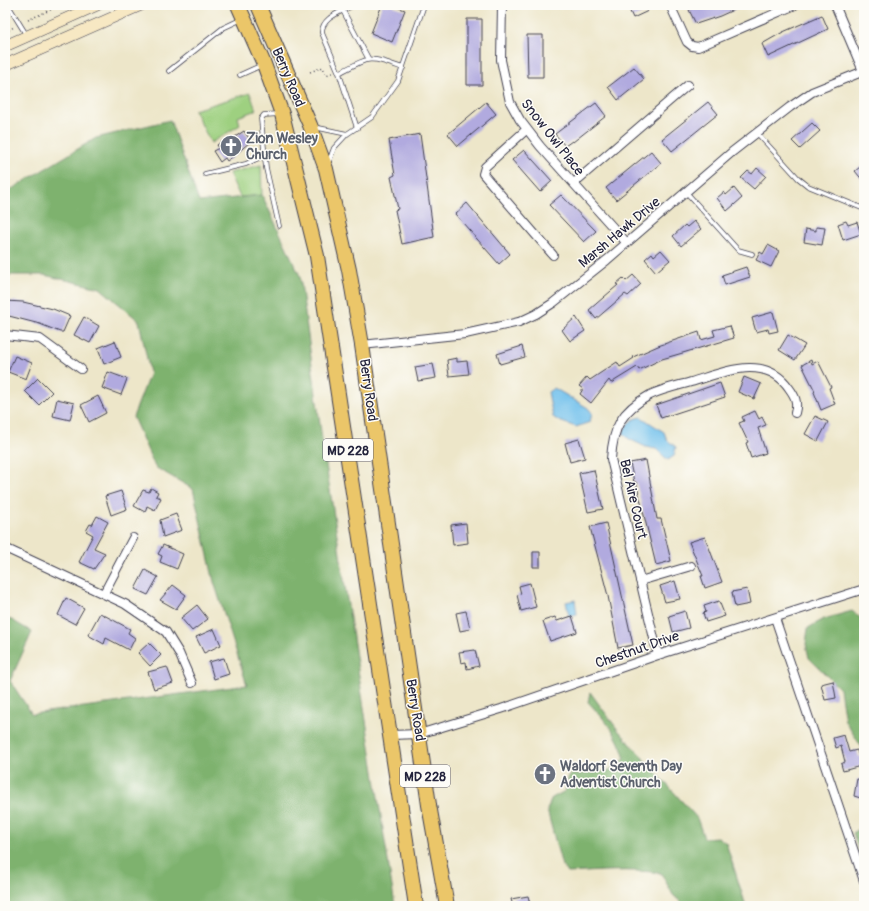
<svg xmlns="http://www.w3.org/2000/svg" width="869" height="911" viewBox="0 0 869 911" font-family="Pangolin,sans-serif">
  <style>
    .green { fill: #9ed080; stroke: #60795e }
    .forest { fill: #7eb26e; stroke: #506a54 }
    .water { fill: #70c0ec; stroke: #497194 }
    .building { fill: #b1aadf }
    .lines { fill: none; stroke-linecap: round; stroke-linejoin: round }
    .lane-casing { stroke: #403f50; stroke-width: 5.5 }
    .street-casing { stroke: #403f50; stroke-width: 10 }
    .secondary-casing { stroke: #403f50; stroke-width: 12 }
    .highway-casing { stroke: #403f50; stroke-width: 16 }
    .path { stroke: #403f50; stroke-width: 1.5; stroke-dasharray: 1 3; stroke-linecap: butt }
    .lane { stroke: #fff; stroke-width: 4 }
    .street { stroke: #fff; stroke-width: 8 }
    .secondary { stroke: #f7e8c3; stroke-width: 11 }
    .highway { stroke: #ebc669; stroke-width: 14 }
    .labels { text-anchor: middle; stroke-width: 3; stroke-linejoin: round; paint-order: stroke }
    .shield { fill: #fdfcf7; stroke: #646373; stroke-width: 1 }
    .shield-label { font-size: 13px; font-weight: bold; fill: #22223b }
    .street-label { font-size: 14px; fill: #22223b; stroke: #fdfcf7 }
    .worship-label { font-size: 14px; font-weight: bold; fill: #5b616d; stroke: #fdfcf7; text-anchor: start }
  </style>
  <rect width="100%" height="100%" fill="#fdfcf7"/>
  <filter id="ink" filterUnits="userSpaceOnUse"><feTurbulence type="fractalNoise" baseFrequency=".025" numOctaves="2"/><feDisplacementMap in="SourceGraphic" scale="8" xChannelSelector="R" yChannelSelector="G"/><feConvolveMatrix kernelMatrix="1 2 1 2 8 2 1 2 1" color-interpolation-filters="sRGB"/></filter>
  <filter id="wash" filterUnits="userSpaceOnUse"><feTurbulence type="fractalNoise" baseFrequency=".012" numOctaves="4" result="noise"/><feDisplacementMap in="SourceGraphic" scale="16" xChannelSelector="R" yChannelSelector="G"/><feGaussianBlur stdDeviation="0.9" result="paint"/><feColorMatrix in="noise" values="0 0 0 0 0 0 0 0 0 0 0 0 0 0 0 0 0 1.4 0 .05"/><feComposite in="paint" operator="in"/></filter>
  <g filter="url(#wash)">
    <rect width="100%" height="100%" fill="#ede6c9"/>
    <path class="green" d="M250,93L256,110L238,117L240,125L211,143L194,110Z
      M261,165L262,195L240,197L229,173Z"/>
    <path class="forest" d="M170,120L199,202L262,195L300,276L322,439L395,906H5V616L32,632L10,681L32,714L247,685L214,582L193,489L155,467L133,417L150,373L139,321L100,288L44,275H5V193L96,138Z
      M852,611L864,621V751L845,721L840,689L809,658L806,644L808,628L824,619Z
      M590,692L618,730L697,818L704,838L718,837L726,843L746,906H680L681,902L673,895L661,873C629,869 600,871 568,873L562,866L547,810L552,798L565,791L569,775L608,771L625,759C618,734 606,721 588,702Z
      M864,826V859L860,855L853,833Z"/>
    <path class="water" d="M554,388L588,408L592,413L590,422L576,427L559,421L553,417L548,392Z
      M641,417L664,432L667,440L676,447L674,456L668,460L656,449L646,447L629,439L623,433C626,424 631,419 641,417Z
      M575,600L577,614L569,616L566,602Z"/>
    <g id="blocks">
      <path class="building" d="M382,5H391L405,10L392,42L371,33Z
        M627,5H645L648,11L633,18Z
        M699,5H744L720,16L696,24L689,10Z
        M822,15L828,29L768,57L762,44L783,32Z
        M467,19H482V85H467Z
        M527,35H543V77H528Z
        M634,67L644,79L618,100L608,87Z
        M486,102L496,114L458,146L448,134Z
        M708,102L718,114L672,151L662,139Z
        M596,103L606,116L573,142L572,141L565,146L555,134Z
        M812,123L820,131L800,149L792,141Z
        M244,131L251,141L235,155L227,161L225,158L220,162L213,151L219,148L217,145L224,140L226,143Z
        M420,134L434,237L402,244L395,210L398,209L391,177L395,175L389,140Z
        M524,150L552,181L540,192L512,160Z
        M651,151L661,163L616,200L606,188Z
        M864,164V182L855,171Z
        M757,168L766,176L754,189L741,178L748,171L752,174Z
        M734,188L742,198L727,211L717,198L724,192L726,195Z
        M561,195L596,231L584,242L549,205Z
        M467,203L510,254L499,264L455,214Z
        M694,221L701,229L681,246L673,236L685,225L687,227Z
        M846,221L848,225L857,222L861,234L843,240L838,224Z
        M816,227L825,228L822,245L804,242L806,229L816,231Z
        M768,245L779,251L771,267L756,260L760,252L763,254Z
        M661,250L670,260L656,272L645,259L652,253L654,256Z
        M746,267L750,277L725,285L722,275Z
        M633,275L641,284L628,296L625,294L596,319L589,310L618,285L616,284L623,278L626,281Z
        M5,301L23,302L53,309L70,316L63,332H60L40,324L5,315Z
        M773,312L778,331L769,333L768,329L756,332L752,318Z
        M84,317L99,326L90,343L74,335Z
        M576,317L585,331L570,341L562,330Z
        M730,326L734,338L662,359L639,370L637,367L611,383L609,380L591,403L580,394L583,389L579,386L587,377L590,380L617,362L620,367L634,358L633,357L658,346L699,332L701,340L715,336L713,330Z
        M788,335L805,345L795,360L779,350Z
        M115,341L121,357L104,364L98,348Z
        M522,346L525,357L500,364L497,354Z
        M15,356L32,363L26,379L8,372Z
        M457,358V362L467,361L469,374L449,376L447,360Z
        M811,360L812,364L818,361L831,387L829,388L835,404L821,410L814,392L815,391L802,365Z
        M433,364L436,378L418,381L415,367Z
        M108,372L127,379L121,395L102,388Z
        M744,377L761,384L754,399L738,392Z
        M38,378L52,392L39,405L25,391Z
        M720,383L725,397L661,418L656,405Z
        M98,396L106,413L89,422L81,405Z
        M57,399L74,403L70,420L53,416Z
        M755,411L759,419L762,417L766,425L758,428L766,453L751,458L746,443L748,442L739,423L744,421L742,417Z
        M815,416L828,422L818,441L805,434Z
        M579,439L585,458L570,462L565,443Z
        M646,460L657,519H661L671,561L656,565L636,482H634L630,463Z
        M594,470L603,509L588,512L579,473Z
        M151,488L158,492L156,496L161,498L155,510L147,506L145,512L134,506L143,490L149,492Z
        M121,491L127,509L111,515L105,496Z
        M176,514L182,530L163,537L160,520Z
        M97,516L108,522L94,548L105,553L94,569L79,562L93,535L86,531L90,524L92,525Z
        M466,523L468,543L453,545L451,525Z
        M606,523L633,645L618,648L608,596L590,527Z
        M705,537L722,582L705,588L701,576H703L689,542Z
        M163,545L183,554L177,569L160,562L162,556L158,554Z
        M533,552H540V567H533Z
        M145,570L158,577L148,595L135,589Z
        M675,581L680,599L665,602L660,586Z
        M530,583L536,607L521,611L517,595L521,594L519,586Z
        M173,585L186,595L176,609L160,600Z
        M747,589L750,604L735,607L732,592Z
        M66,598L84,608L75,624L58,615Z
        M719,601L725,616L706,622L703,613L706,612L704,606Z
        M197,605L208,619L192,631L181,618Z
        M466,611L470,629L460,631L456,613Z
        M685,611L689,628L673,632L669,616Z
        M100,613L130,629L128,633L135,638L129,650L106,638L104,644L88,635Z
        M572,616L577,632L550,641L543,621L555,617L557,621Z
        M214,629L221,645L204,653L196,637Z
        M149,643L161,655L150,666L138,653Z
        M475,650L479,666L467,669L466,662L461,663L459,652Z
        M224,658L229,674L214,679L209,662Z
        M167,667L173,683L154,689L148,672Z
        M833,681L836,698L825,700L821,684Z
        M844,735L849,752L857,750L859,757L864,755V765L843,771L841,764L845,762L841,746L836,748L833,738Z
        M857,779L864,780V799L854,796Z
        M528,896L530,904L527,906H513L511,899Z"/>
    </g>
  </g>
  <g filter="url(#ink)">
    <use href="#blocks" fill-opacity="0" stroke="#403f50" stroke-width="1"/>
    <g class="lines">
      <g class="lane-casing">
        <path id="lane" d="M8,5L27,36
          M340,5L368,58
          M353,5C341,12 321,18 322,33L339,73L357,128
          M169,71L223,28L240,20
          M339,73C371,56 368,56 403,68
          M240,75L262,65
          M279,114L264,115L261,119L266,168L279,226
          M314,127L347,134
          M757,133L798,178L808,186L864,209
          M328,164L334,148L347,134L372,117L398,81L424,5
          M205,174L246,164L265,155
          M686,192L738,250L752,254"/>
      </g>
      <g class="street-casing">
        <path id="street" d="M502,5L501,60L510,102L520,120L540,146L626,242
          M670,5L687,42L692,46L698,47L795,5
          M835,5L863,71
          M527,129L485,167L483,174L553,255
          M574,183L688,85
          M5,335L40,339L81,369
          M362,345L465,334L519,322L536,314L553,303L607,260L732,152L790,107L812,92L864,71
          M5,548L125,604L166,632L179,653L192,683
          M640,581L691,566
          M104,593L133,538
          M775,618L864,881
          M658,655L611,459C613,427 621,411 650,395C663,389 677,386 691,382C722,373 765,353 789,388C795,396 798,402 795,413
          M391,735L419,734L501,709L658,655L864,589"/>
      </g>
      <g class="secondary-casing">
        <path id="secondary" d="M5,46L97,5
          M5,65L141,5"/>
      </g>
      <g class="highway-casing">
        <path id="highway" d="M238,5L264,64L282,114L317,256L416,906
          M258,5L310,125L326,169L349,270L362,345L429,805L447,906"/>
      </g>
      <path class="path" d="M28,20L61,5
        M5,32L14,27
        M310,72L323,67L326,75L332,73"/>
      <use href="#lane" class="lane"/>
      <use href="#street" class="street"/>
      <use href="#secondary" class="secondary"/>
      <use href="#highway" class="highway"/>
    </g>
  </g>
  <defs>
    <g id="church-disc" transform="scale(1.15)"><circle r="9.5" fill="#6b7280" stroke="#fdfcf7"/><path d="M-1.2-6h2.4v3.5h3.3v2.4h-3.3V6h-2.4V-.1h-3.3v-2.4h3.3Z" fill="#fff"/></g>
  </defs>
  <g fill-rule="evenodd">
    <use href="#church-disc" x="231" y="146"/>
    <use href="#church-disc" x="545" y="774"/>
  </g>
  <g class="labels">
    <g class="shield">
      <rect x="323" y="439" width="50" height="22" rx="3"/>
      <rect x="400" y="765" width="50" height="22" rx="3"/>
    </g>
    <g class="shield-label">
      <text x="348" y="455">MD 228</text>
      <text x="425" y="781">MD 228</text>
    </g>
    <g class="street-label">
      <text transform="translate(289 77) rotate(67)" y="5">Berry Road</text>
      <text transform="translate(553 137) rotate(52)" y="5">Snow Owl Place</text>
      <text transform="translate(619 232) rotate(-40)" y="5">Marsh Hawk Drive</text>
      <text transform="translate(369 390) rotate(82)" y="5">Berry Road</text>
      <text transform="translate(634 499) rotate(77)" y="5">Bel Aire Court</text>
      <text transform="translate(637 649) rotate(-19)" y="5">Chestnut Drive</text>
      <text transform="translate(416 710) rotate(81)" y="5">Berry Road</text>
    </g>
    <g class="worship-label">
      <text x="246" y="143">Zion Wesley<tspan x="246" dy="16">Church</tspan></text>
      <text x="560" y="771">Waldorf Seventh Day<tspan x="560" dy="16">Adventist Church</tspan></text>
    </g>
  </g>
  <rect width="869" height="911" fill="none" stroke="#fdfcf7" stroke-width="20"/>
</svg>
